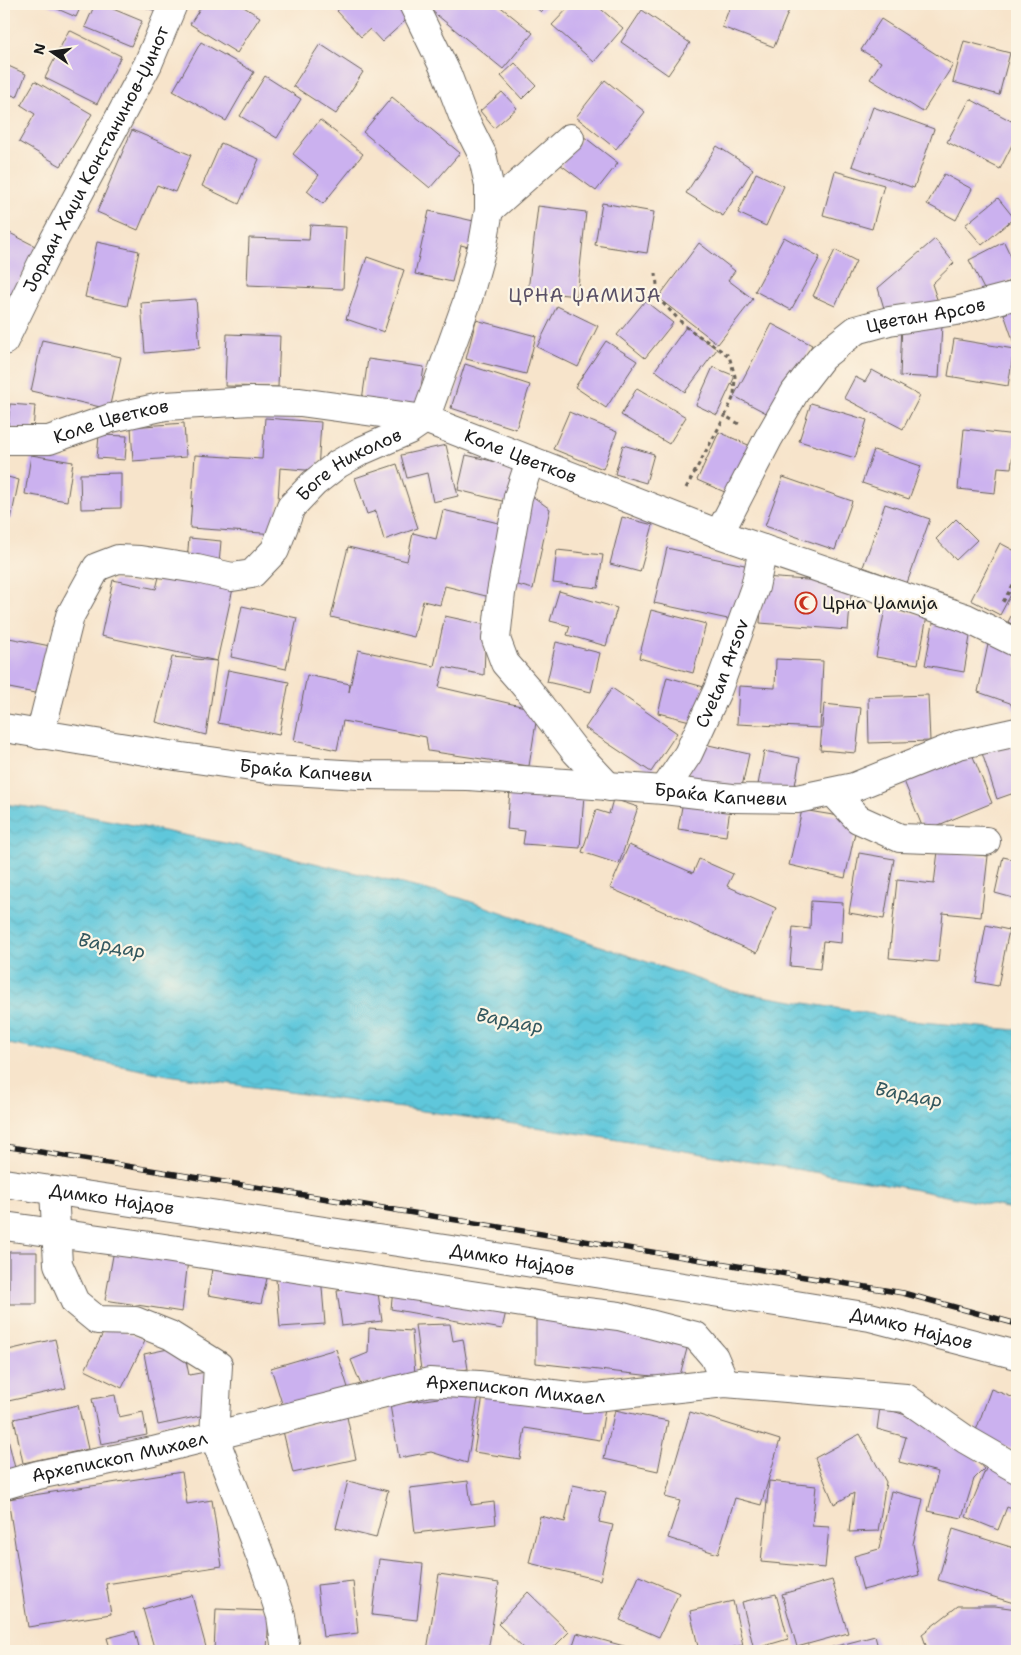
<svg xmlns="http://www.w3.org/2000/svg" width="1021" height="1655" viewBox="0 0 1021 1655" font-family="'Shantell Sans',sans-serif">
  <style>
    .water { fill: url(#water-waves); stroke: #3e727c }
    .building { fill: #cbb1ef }
    .lines { fill: none; stroke-linecap: round; stroke-linejoin: round }
    .minor-casing { stroke: #696259; stroke-width: 30 }
    .secondary-casing { stroke: #696259; stroke-width: 30 }
    .path { stroke: #696259; stroke-width: 3; stroke-dasharray: 4 4; stroke-linecap: butt }
    .minor { stroke: #fff; stroke-width: 28 }
    .secondary { stroke: #fff; stroke-width: 28 }
    .rail-casing { stroke: #1c1c1c; stroke-width: 5.5 }
    .rail { stroke: #fcf5e5; stroke-width: 4; stroke-dasharray: 11; stroke-linecap: butt }
    .labels { text-anchor: middle; stroke-width: 4.5; stroke-linejoin: round; paint-order: stroke }
    .street-label { font-size: 18px; fill: #1c1c1c; stroke: #fcf5e5 }
    .poi-label { font-size: 18px; fill: #1c1c1c; stroke: #fcf5e5; text-anchor: start }
    .neighbourhood-label { font-size: 19px; letter-spacing: 1px; fill: #595066; stroke: #fcf5e5 }
    .water-label { font-size: 19px; font-style: italic; fill: #33585f; stroke: #fcf5e5 }
  </style>
  <defs>
    <pattern id="water-waves" width="16" height="10" patternUnits="userSpaceOnUse" patternTransform="scale(1.25)"><rect width="16" height="10" fill="#5fc7db"/><path d="M0 5q4-4 8 0t8 0" fill="none" stroke="#52aabb"/></pattern>
  </defs>
  <rect width="100%" height="100%" fill="#fcf5e5"/>
  <filter id="ink" filterUnits="userSpaceOnUse"><feTurbulence type="fractalNoise" baseFrequency=".02" numOctaves="2"/><feDisplacementMap in="SourceGraphic" scale="10" xChannelSelector="R" yChannelSelector="G"/><feConvolveMatrix kernelMatrix="1 2 1 2 8 2 1 2 1" color-interpolation-filters="sRGB"/></filter>
  <filter id="wash" filterUnits="userSpaceOnUse"><feTurbulence type="fractalNoise" baseFrequency=".0096" numOctaves="4" result="noise"/><feDisplacementMap in="SourceGraphic" scale="20" xChannelSelector="R" yChannelSelector="G"/><feGaussianBlur stdDeviation="1.12" result="paint"/><feColorMatrix in="noise" values="0 0 0 0 0 0 0 0 0 0 0 0 0 0 0 0 0 1.4 0 .05"/><feComposite in="paint" operator="in"/></filter>
  <g filter="url(#wash)">
    <rect width="100%" height="100%" fill="#f7e4cb"/>
    <path class="water" d="M4,804L72,813L260,850L460,898L732,991L921,1022L1017,1030V1210L886,1184L557,1130L168,1075L4,1043Z"/>
    <g id="blocks">
      <path class="building" d="M46,4H82L76,17Z
        M95,4H101L142,21L131,46L85,27Z
        M136,4H162L159,12Z
        M203,4H239L260,17L237,53L190,24Z
        M345,4H405L414,13L382,42L370,29L361,37L337,11Z
        M437,4H497L533,33L503,69L432,11Z
        M532,4H548L541,12Z
        M572,4H595L623,28L594,62L552,25Z
        M731,4H774L789,10L774,47L722,27Z
        M642,10L690,43L668,75L621,42Z
        M881,19L953,65L923,112L870,79L881,62L861,50Z
        M69,30L121,56L97,104L45,78Z
        M964,41L1010,53L999,95L953,82Z
        M201,42L254,72L226,121L173,91Z
        M320,44L363,72L336,114L293,86Z
        M515,63L536,85L522,99L501,76Z
        M4,64L26,74L17,97L4,92Z
        M265,76L301,99L277,138L240,116Z
        M605,80L645,112L616,149L576,117Z
        M35,81L92,114L61,166L19,142L35,114L21,105Z
        M502,92L517,108L494,128L480,111Z
        M392,97L460,153L430,188L363,132Z
        M970,99L1017,124V135L1000,169L947,142Z
        M873,107L934,129L914,188L852,166Z
        M320,120L363,154L323,204L307,191L319,175L293,154Z
        M132,130L191,155L175,192L157,185L138,230L97,212Z
        M583,136L618,163L596,191L561,165Z
        M221,143L259,159L239,204L202,186Z
        M717,146L753,169L723,216L686,193Z
        M835,171L884,185L872,229L823,215Z
        M756,173L784,186L766,226L738,213Z
        M944,174L972,189L956,220L927,204Z
        M998,198L1014,218L982,245L965,225Z
        M602,203L654,212L647,253L595,245Z
        M538,206L586,212L577,296L528,291Z
        M429,211L478,222L472,248L461,245L452,282L415,274Z
        M310,225L346,227L343,289L247,285L249,238L309,240Z
        M4,230L37,247L4,312Z
        M784,237L820,257L791,310L755,291Z
        M935,239L954,263L932,284L938,302L886,315L878,288Z
        M97,242L139,251L127,306L85,297Z
        M1004,242L1017,269V277L986,293L969,260Z
        M699,243L735,271L728,280L753,299L718,344L658,298Z
        M835,250L856,261L835,306L813,296Z
        M367,257L404,270L384,332L346,319Z
        M196,299L200,348L145,353L141,303Z
        M645,301L673,323L645,358L617,335Z
        M557,306L598,326L578,367L537,347Z
        M1017,309V345L1015,346L1004,314Z
        M476,320L536,336L526,374L466,359Z
        M902,323L942,325L939,378L900,376Z
        M772,324L812,345L774,417L734,396Z
        M686,327L717,349L685,392L655,370Z
        M227,334L280,336L278,387L225,386Z
        M954,339L1014,349L1008,386L948,376Z
        M42,340L121,357L109,409L31,391Z
        M606,341L637,361L606,408L575,387Z
        M368,359L424,367L418,408L362,400Z
        M465,364L530,385L516,429L451,408Z
        M713,367L735,376L717,415L696,405Z
        M872,370L920,396L903,429L844,398L855,377L865,382Z
        M637,388L686,417L669,444L621,415Z
        M811,403L867,420L855,458L799,441Z
        M10,404L35,406L33,430L8,428Z
        M569,412L617,432L603,469L553,449Z
        M265,418L321,422L318,471L280,468L276,534L190,528L195,455L262,459Z
        M184,423L186,457L133,461L131,427Z
        M964,429L1016,435L1011,468L998,467L995,493L958,489Z
        M719,432L755,448L734,496L697,480Z
        M99,435L127,436L125,460L97,458Z
        M446,445L458,496L433,502L427,473L407,478L401,455Z
        M623,445L654,454L646,483L615,474Z
        M874,450L921,466L909,499L862,483Z
        M31,455L73,462L67,501L25,494Z
        M466,455L518,467L510,503L458,490Z
        M397,464L418,528L384,540L376,511L367,514L355,478Z
        M121,473V508L81,509L80,474Z
        M4,476L19,480L11,519L4,518Z
        M783,477L852,501L835,550L765,526Z
        M532,496L550,509L533,589L514,584Z
        M885,504L930,519L907,583L863,567Z
        M443,510L507,525L490,597L445,586L440,605L423,601L414,637L331,617L348,547L407,561L413,533L436,539Z
        M622,517L653,525L640,572L610,564Z
        M956,519L977,540L956,560L936,539Z
        M189,538L221,541L219,564L187,561Z
        M1000,543L1017,552V583L1000,615L971,600Z
        M667,548L749,566L737,621L654,603Z
        M557,550L603,555L598,588L553,583Z
        M161,569L234,584L217,661L101,636L113,580L156,589Z
        M763,577L852,583L848,630L760,623Z
        M559,591L617,608L606,646L567,635L570,626L550,621Z
        M1017,604V627L1008,622Z
        M242,606L297,618L286,669L231,657Z
        M885,608L927,616L918,664L876,657Z
        M651,610L706,624L693,673L639,658Z
        M445,616L486,625L484,675L444,667L439,687L538,710L529,766L428,751L426,737L343,721L337,750L294,741L307,675L350,684L349,692L358,650L434,666Z
        M934,618L972,625L964,672L925,665Z
        M990,635L1017,649V715L1010,703L978,692Z
        M4,637L50,646L40,694L4,687Z
        M556,642L600,653L591,692L547,682Z
        M172,657L217,661L206,735L156,722Z
        M776,659L823,661L820,728L737,724L739,686L775,688Z
        M228,670L289,682L279,735L218,723Z
        M667,677L704,687L694,722L658,713Z
        M612,688L677,733L651,772L585,728Z
        M928,695L930,741L869,743L868,697Z
        M824,704L861,708L856,753L820,750Z
        M1017,741V792L997,799L982,753Z
        M695,742L749,754L740,796L686,784Z
        M764,751L800,758L794,791L758,785Z
        M972,754L992,803L924,831L904,781Z
        M510,790L584,795L580,848L523,844L525,831L507,829Z
        M613,799L638,807L619,864L582,852L596,810L609,814Z
        M683,801L730,809L726,836L678,829Z
        M802,810L858,819L845,878L789,865Z
        M629,845L693,873L699,859L733,874L727,886L776,908L757,953L610,888Z
        M938,851L988,856L981,917L943,913L938,962L889,958L897,880L934,884Z
        M859,853L894,859L884,919L849,913Z
        M1003,857L1017,860V899L995,893Z
        M811,901L843,903L841,943L823,941L820,969L790,966L793,927L810,929Z
        M986,925L1009,930L998,986L976,982Z
        M114,1250L188,1260L182,1312L105,1300Z
        M9,1252H37V1304H9Z
        M213,1262L269,1270L261,1304L208,1295Z
        M321,1276L325,1324L280,1327L276,1279Z
        M377,1286L382,1321L342,1326L337,1291Z
        M393,1289L507,1307L502,1329L391,1309Z
        M536,1314L689,1341L679,1379L536,1363Z
        M108,1323L145,1341L122,1388L85,1370Z
        M450,1324L453,1341L463,1339L468,1369L422,1377L415,1325Z
        M369,1328L412,1331L415,1375L361,1385L351,1360L368,1353Z
        M55,1339L66,1388L4,1402V1351Z
        M183,1346L189,1375L206,1372L214,1413L158,1425L144,1354Z
        M336,1349L349,1391L284,1410L271,1368Z
        M484,1389L605,1408L600,1440L525,1428L520,1459L474,1452Z
        M991,1389L1017,1399V1451L974,1436Z
        M442,1390L478,1399L467,1463L431,1452L399,1458L390,1405L438,1398Z
        M115,1395L119,1417L143,1412L147,1435L101,1444L92,1399Z
        M78,1405L88,1449L23,1463L14,1419Z
        M880,1407L915,1418L971,1453L984,1469L974,1479L962,1518L928,1511L938,1472L899,1462L906,1437L877,1429Z
        M615,1410L668,1421L658,1471L604,1459Z
        M690,1412L780,1440L761,1505L735,1498L718,1554L668,1538L680,1501L665,1497Z
        M347,1417L356,1459L293,1473L283,1431Z
        M860,1434L886,1482L878,1531L849,1532L854,1493L834,1504L815,1458Z
        M8,1439L15,1468L4,1471V1440Z
        M987,1466L1017,1478V1511L1007,1507L998,1530L966,1517Z
        M182,1472L187,1504L212,1500L222,1566L106,1584L111,1614L28,1627L8,1499Z
        M348,1481L388,1491L376,1538L336,1528Z
        M468,1481L471,1505L494,1502L496,1524L415,1533L410,1488Z
        M769,1481L816,1486L812,1526L829,1527L825,1568L761,1562Z
        M573,1485L606,1492L599,1522L613,1525L600,1580L529,1563L540,1516L565,1522Z
        M891,1491L923,1499L913,1544L919,1575L863,1590L854,1556L879,1549Z
        M953,1529L1017,1549V1604L938,1580Z
        M379,1559L423,1564L417,1620L372,1615Z
        M439,1574L499,1583L488,1651H427Z
        M639,1576L679,1593L659,1637L620,1620Z
        M832,1580L848,1633L797,1647L782,1594Z
        M353,1581L358,1633L323,1637L317,1585Z
        M528,1592L569,1632L550,1651H526L498,1624Z
        M776,1594L788,1639L754,1649L742,1602Z
        M192,1595L207,1651H155L143,1609Z
        M733,1601L743,1645L717,1651H699L690,1611Z
        M958,1606H995L1017,1609V1651H928L922,1634Z
        M216,1609L269,1611L267,1651H214Z
        M135,1631L140,1651H111L107,1638Z
        M577,1633L631,1648L630,1651H571Z
        M875,1636L879,1651H830L829,1648Z"/>
    </g>
  </g>
  <g filter="url(#ink)">
    <use href="#blocks" fill-opacity="0" stroke="#696259" stroke-width="1"/>
    <g class="lines">
      <g class="minor-casing">
        <g id="minor">
          <path d="M489,210L570,138"/>
          <path id="s1" d="M4,341L45,257L148,64L173,4"/>
          <path id="s2" d="M4,440H49L111,418L165,406L252,401L300,402L425,419L719,534L966,618L1017,643"/>
          <path d="M530,461L518,497L501,593L496,639L505,663L526,687L575,751L609,787"/>
          <path id="s3" d="M719,534L768,439L795,392L822,357L856,330L889,321L956,311L1017,295"/>
          <path id="s4" d="M4,728L182,757L274,770L359,775L468,776L664,790L732,798L797,799L854,787L958,745L1017,732"/>
          <path id="s5" d="M40,735L70,616L97,567L118,559L140,560L197,569L232,577L252,574L275,550L291,507L314,483L338,464L361,451L409,430L425,419L467,302L483,244L489,210V185L482,154L463,116L447,74L413,4"/>
          <path id="s6" d="M664,790L688,754L718,689L755,587L763,549"/>
          <path d="M833,792L858,819L900,838L986,841"/>
          <path d="M54,1191L58,1264L75,1302L97,1320L135,1321L170,1335L218,1365L214,1436L266,1571L281,1616L286,1651"/>
          <path d="M4,1226L158,1247L562,1309L619,1316L696,1336L714,1357L725,1383"/>
          <path id="s7" d="M4,1485L38,1475L153,1451L429,1382L479,1385L586,1398L725,1383L906,1398L965,1439L1017,1469"/>
        </g>
      </g>
      <g class="secondary-casing">
        <g id="secondary">
          <path id="s8" d="M4,1183L458,1251L870,1317L1017,1355"/>
        </g>
      </g>
      <path class="path" d="M656,273L658,298L686,327L729,356L735,376L734,396L725,416L741,425
        M686,488L725,416
        M1003,602L1017,578"/>
      <use href="#minor" class="minor"/>
      <use href="#secondary" class="secondary"/>
      <g class="rail-casing">
        <path id="rail" d="M4,1146L903,1293L1017,1324"/>
      </g>
      <use href="#rail" class="rail"/>
    </g>
  </g>
  <defs>
    <g id="mosque-ring" transform="scale(1.125)"><circle r="9.5" fill="#fcf5e5" stroke="#c8321e" stroke-width="1.5"/><path d="M3.5-4.9A6 6 0 1 0 3.5 4.9A5 5 0 1 1 3.5-4.9Z" fill="#c8321e"/></g>
  </defs>
  <g fill-rule="evenodd">
    <use href="#mosque-ring" x="806" y="603"/>
  </g>
  <g class="labels">
    <g class="street-label">
      <text dy="6" stroke="none"><textPath href="#s1" startOffset="204">Јордан Хаџи Констанинов-Џинот</textPath></text>
      <text dy="6" stroke="none"><textPath href="#s3" startOffset="320">Цветан Арсов</textPath></text>
      <text dy="6" stroke="none"><textPath href="#s2" startOffset="110">Коле Цветков</textPath></text>
      <text dy="6" stroke="none"><textPath href="#s2" startOffset="530">Коле Цветков</textPath></text>
      <text dy="6" stroke="none"><textPath href="#s5" startOffset="489">Боге Николов</textPath></text>
      <text dy="6" stroke="none"><textPath href="#s6" startOffset="131">Cvetan Arsov</textPath></text>
      <text dy="6" stroke="none"><textPath href="#s4" startOffset="305">Браќа Капчеви</textPath></text>
      <text dy="6" stroke="none"><textPath href="#s4" startOffset="721">Браќа Капчеви</textPath></text>
      <text dy="6" stroke="none"><textPath href="#s8" startOffset="109">Димко Најдов</textPath></text>
      <text dy="6" stroke="none"><textPath href="#s8" startOffset="514">Димко Најдов</textPath></text>
      <text dy="6" stroke="none"><textPath href="#s8" startOffset="919">Димко Најдов</textPath></text>
      <text dy="6" stroke="none"><textPath href="#s7" startOffset="524">Архепископ Михаел</textPath></text>
      <text dy="6" stroke="none"><textPath href="#s7" startOffset="119">Архепископ Михаел</textPath></text>
    </g>
    <g class="poi-label">
      <text x="822" y="609">Црна Џамија</text>
    </g>
    <g class="neighbourhood-label">
      <text x="585" y="302">ЦРНА ЏАМИЈА</text>
    </g>
    <g class="water-label">
      <text transform="translate(112 945) rotate(11)" y="7">Вардар</text>
      <text transform="translate(510 1020) rotate(11)" y="7">Вардар</text>
      <text transform="translate(909 1094) rotate(11)" y="7">Вардар</text>
    </g>
  </g>
  <rect width="1021" height="1655" fill="none" stroke="#fcf5e5" stroke-width="20"/>
  <g transform="translate(52 52) rotate(283)" stroke="#fcf5e5" stroke-width="4" paint-order="stroke">
  <path d="M0-4L9 19L0 12L-9 19Z" fill="#1c1c1c"/>
  <text y="-8" font-size="14" font-weight="bold" text-anchor="middle" fill="#1c1c1c">N</text>
  </g>
</svg>
